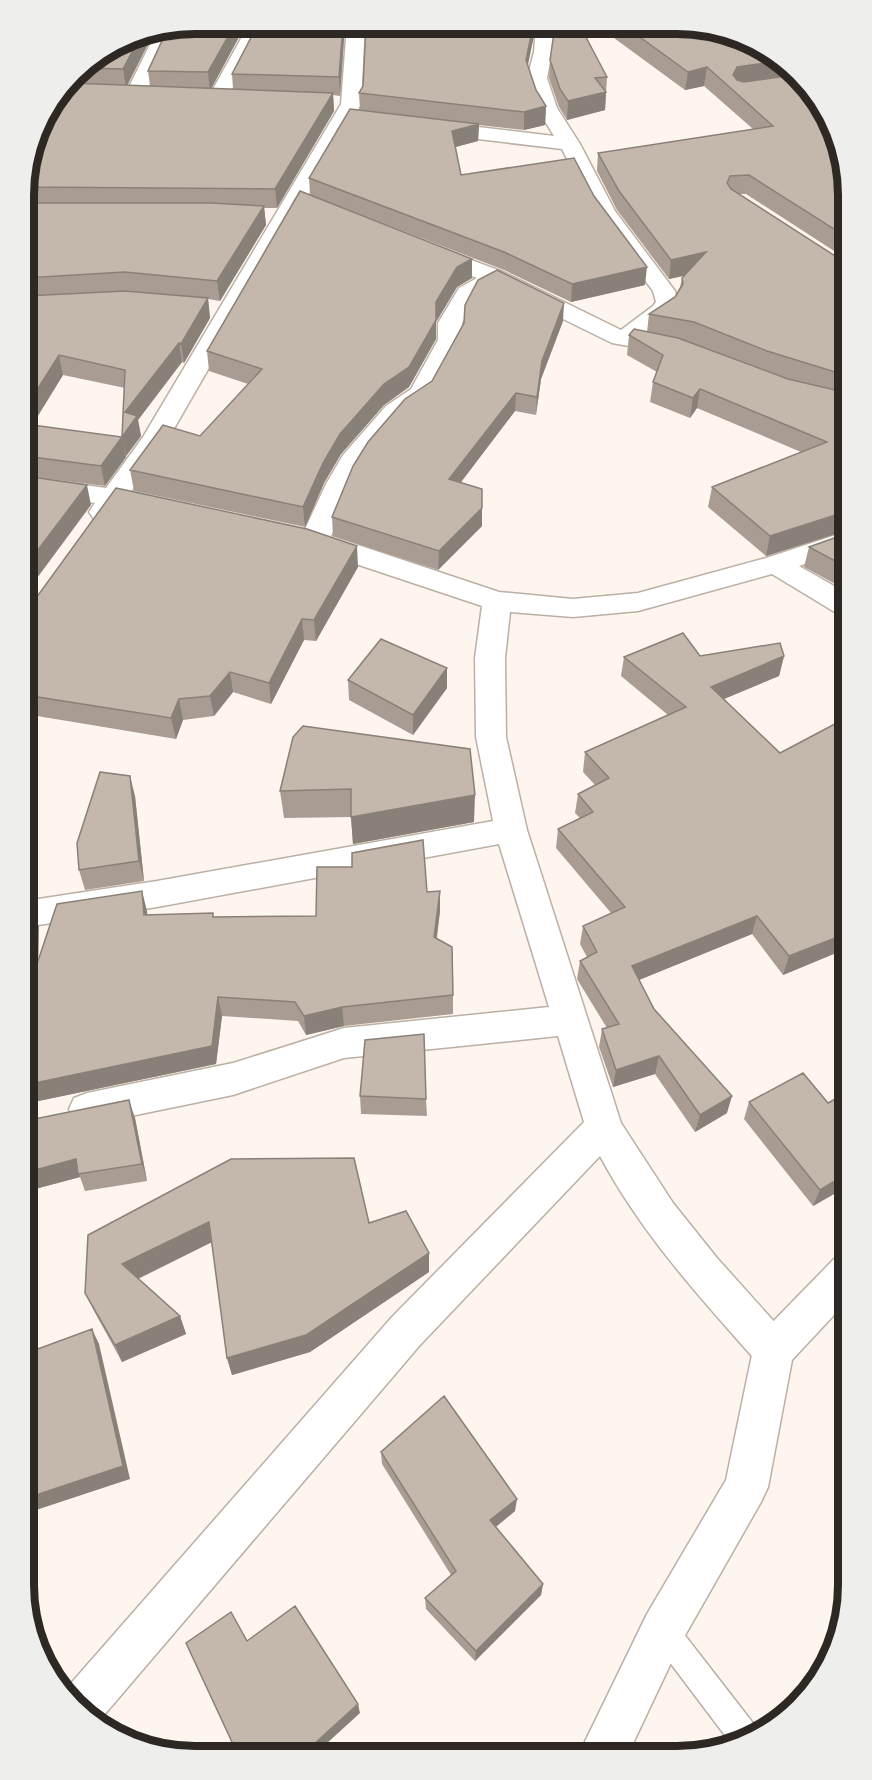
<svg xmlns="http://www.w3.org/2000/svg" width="872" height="1780" viewBox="0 0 872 1780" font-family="Spectral,serif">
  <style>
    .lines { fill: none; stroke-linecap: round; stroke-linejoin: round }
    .lane-casing { stroke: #bcafa3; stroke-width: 3 }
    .street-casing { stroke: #bcafa3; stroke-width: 3 }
    .secondary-casing { stroke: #bcafa3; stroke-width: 3 }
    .lane { fill: #fff; fill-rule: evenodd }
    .street { fill: #fff; fill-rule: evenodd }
    .secondary { fill: #fff; fill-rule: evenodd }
    .wall { fill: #a99d93 }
    .shaded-wall { fill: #898078 }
    .building { fill: #c4b7ab; stroke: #898078; stroke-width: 1.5 }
    .rim { fill: none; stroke: #2d2824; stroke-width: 8 }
  </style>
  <rect width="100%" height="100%" fill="#fef6ee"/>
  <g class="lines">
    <g class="lane-casing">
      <path id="lane" d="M663,1615L673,1620L756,1727V1729L733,1746L653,1640L648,1630L653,1620Z"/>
    </g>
    <g class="street-casing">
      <path id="street" d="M249,24H267L224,104H210L207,100Z
        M347,25H365L361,104L168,439L130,493L161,500L165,506L161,512L152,514L119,507C111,518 107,522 93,518L89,512L95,503L25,493V477L106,488L143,437L341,104Z
        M536,26H554L552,52L547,78L557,108L580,144L615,211L675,291L678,302L671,315L642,335L681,342L685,347L681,352L673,354L612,343L496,286L476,297L462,323V340L430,398L404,416L367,459L352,484L331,536L499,592L573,599L638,593L766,558L848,531V549L799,566L848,594V616L838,614L772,574L638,611L573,617L510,612L505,658L506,737L527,830L621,1123L673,1203L717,1258L787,1336L793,1350L787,1364L773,1370L759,1364C701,1299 641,1233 600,1156L420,1345L99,1721L83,1714L66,1689L392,1317L584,1122L558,1036L344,1058L233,1095L87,1125L74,1120L69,1109L74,1098L87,1093L233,1063L344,1028L549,1007L499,844L157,907L25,927V901L157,881L493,821L476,737L475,658L482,606L305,547L300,540L326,484L343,455L386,406L411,389L438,340V323L459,288L477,278L421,257L418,252L421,247L429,245L437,247L503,272L621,330L653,306L656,302L653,291L594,212L562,149L435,134L428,132L425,128L428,124L435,122L554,136L537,108L527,78L534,52Z
        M174,28L175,30L145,95L142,99H128L125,95L156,32Z"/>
    </g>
    <g class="secondary-casing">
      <path id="secondary" d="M848,1253V1300L792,1360L768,1487L761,1502L679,1646L627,1756H578L647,1614L726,1480L753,1350L759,1336L834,1259Z"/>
    </g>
    <use href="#lane" class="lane"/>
    <use href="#street" class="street"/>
    <use href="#secondary" class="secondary"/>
  </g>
  <path class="wall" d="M195,24H246L211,88L233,89L232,74L258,24L345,25L340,96L333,95L334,111L277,208H264L266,225L220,301L208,299L210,318L184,363L182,362L138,420L141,436L126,456L125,388L63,375L32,425L122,437L126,457L105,486L25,476V173L42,119L82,67L154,32L127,85L150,86L148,71Z
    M366,25L536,26L527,66L536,90L546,106L545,125L524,130L479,125L478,141L455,147L461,175L594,196L645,285L571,302L504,270L310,195L309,178L360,111L359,93L363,86Z
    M599,27H710L789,66L839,140L848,195V260L746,194H739L843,261H848V530L766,556L708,507L712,487L801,452L697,408L690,418L650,402L653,382L657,372L627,355L629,335L647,332L649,314L675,297L680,287L682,278L684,276L669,279L617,210L597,171L598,153L753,129L704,86L685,90Z
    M550,60L607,77L605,110L567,120L559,107L549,78Z
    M472,259V278L457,287L436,322V339L409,387L384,405L341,454L324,483L305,527L134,491L130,470L200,436L248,384L209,371L207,351Z
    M563,321L541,379L536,415L515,411L461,482L482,526L438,570L333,536L332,517L432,381Z
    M848,533V591L804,567L809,547Z
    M358,567L316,641L304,640L271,704L233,692L214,716L183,720L176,739L25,714V608Z
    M784,656L779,676L724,699L780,753L848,948L783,975L752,934L639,980L654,1009L727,1113L695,1132L655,1074L613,1087L599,1047L602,1029L607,1028L577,979L580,961L587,957L580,944L583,926L611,913L556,848L558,829L580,818L575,813L578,794L595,785L583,772L585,752L668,715L621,676L624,657Z
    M348,680L447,688L413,735L349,700Z
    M293,737L474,822L353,844L351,817L284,818L280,791Z
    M135,796L144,881L85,890L79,870Z
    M427,892L440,911L437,938L453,995V1014L344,1026L306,1035L298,1021L222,1016L216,1064L24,1104L39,927L38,961L147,911V915L213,917L316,916Z
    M360,1096L426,1099L427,1116L361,1114Z
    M749,1102L848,1186L813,1206L744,1119Z
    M135,1118L147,1181L85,1191L80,1177L24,1192V1121Z
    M369,1223L429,1253V1272L310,1352L232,1375L227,1358L212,1242L138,1279L180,1316L186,1334L122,1362L94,1311L85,1293L88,1235Z
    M381,1452L515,1511L496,1527L543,1584L541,1595L475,1661L426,1609L425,1598L451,1575L382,1464Z"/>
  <path class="shaded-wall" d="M235,24H246L210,91L208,72Z
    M343,25H345L340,96L339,77Z
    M533,26H536L525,79L526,60Z
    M154,32L126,88L123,69L141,35Z
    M780,61L785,64L783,79L731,89L733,75L737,67Z
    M707,67L704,86L685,90L688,72Z
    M606,92L605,110L567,120L568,101Z
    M333,93L334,111L277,208L275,189Z
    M546,106L545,125L524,130V112Z
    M479,124L478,141L452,148V131Z
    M264,206L266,225L220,301L217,281Z
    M706,252L703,271L669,279L671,260Z
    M472,259V278L457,287L436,322V339L409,387L384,405L341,454L324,483L305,527L303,507L323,463L340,434L436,302L457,267Z
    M647,267L645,285L571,302L572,284Z
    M208,298L210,318L184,363L181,344Z
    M564,303L563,321L541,379L536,415L537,397L542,361Z
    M179,343L182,362L138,420L141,436L126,456L122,437L125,412Z
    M59,355L63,375L25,437V409Z
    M700,389L697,408L690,418L693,398Z
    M516,393L515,411L449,498V479Z
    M122,437L126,457L105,486L101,466Z
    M87,485L91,505L26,593L25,567Z
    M482,508V526L438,570L439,551Z
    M848,511V530L766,556L770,536Z
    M357,546L358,567L316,641L314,620Z
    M302,619L304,640L271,704L269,683Z
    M784,656L779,676L707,706L711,687Z
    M447,668V688L413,735V715Z
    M230,672L233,692L214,716L210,696Z
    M179,699L183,720L176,739L171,718Z
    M130,776L135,796L144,881L139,861Z
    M475,795L474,822L353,844L351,817Z
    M142,891L147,911L149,935L144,915Z
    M440,891V911L434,956V937Z
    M32,908L39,927L37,1004L30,985Z
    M757,916L752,934L629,984L632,966Z
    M848,933V948L783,975L789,956Z
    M218,997L222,1016L216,1064L24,1104L25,1085Z
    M342,1007L344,1026L306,1035L304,1016Z
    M659,1056L655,1074L613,1087L616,1070Z
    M732,1096L727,1113L695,1132L700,1115Z
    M129,1100L135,1118L147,1181L142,1164Z
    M76,1159L80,1177L24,1192V1173Z
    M848,1173V1186L813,1206L820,1190Z
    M209,1222L214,1241L129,1283L122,1264Z
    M429,1253V1272L310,1352L232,1375L227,1358Z
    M180,1316L186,1334L122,1362L115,1345Z
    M92,1329L99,1344L130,1479L24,1514V1499Z
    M517,1499L515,1511L489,1532L490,1520Z
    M543,1584L541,1595L475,1661L476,1651Z
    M358,1704L360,1713L314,1755H302Z"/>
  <path class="building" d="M195,24H235L208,72L148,71L167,30Z
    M258,24L343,25L339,77L232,74Z
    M366,25L533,26L526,60L536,90L546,106L524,112L359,93L363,86Z
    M555,26H580L607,77L595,78L606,92L568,101L560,89L550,60Z
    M626,27H710L780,61L737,67L733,75L737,80L744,82L786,76L797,78L839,140L848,195V238L749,175L730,176L727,183L731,189L843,261H848V376L767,351L694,322L649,314L675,297L683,284L682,278L706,252L671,260L619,191L598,153L773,126L707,67L688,72Z
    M141,35L123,69L81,68L130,37Z
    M70,83L333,93L275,189L25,187V173L42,119Z
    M350,109L479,124L452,131L461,175L574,158L594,196L647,267L572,284L504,252L309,178Z
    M300,191L472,259L457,267L436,302V320L409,367L384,384L340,434L323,463L303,507L130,470L163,425L200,436L262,369L207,351Z
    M25,203H211L264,206L217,281L125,272L25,278Z
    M497,270L564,303L542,361L537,397L516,393L449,479L482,489V508L439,551L332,517L353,466L368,442L405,399L432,381L464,323L465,305L478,280Z
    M125,291L208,298L181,344L179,343L125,412L137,416L122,437L125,370L59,355L25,409V296Z
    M634,329L678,338L788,379L848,393V511L770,536L712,487L827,442L700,389L693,398L653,382L663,355L629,335Z
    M25,424L122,437L101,466L25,456Z
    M25,476L87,485L25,567Z
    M116,488L307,529L357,546L314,620L302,619L269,683L230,672L210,696L179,699L171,718L25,695V608L31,605Z
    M848,533V568L809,547Z
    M683,633L700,656L780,643L784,656L711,687L780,753L848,717V797L845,798L848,801V933L789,956L757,916L632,966L654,1009L732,1096L700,1115L659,1056L616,1070L602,1029L619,1024L580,961L597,952L583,926L625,907L558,829L593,812L578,794L609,778L585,752L686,707L624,657Z
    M381,639L447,668L413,715L348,680Z
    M303,726L470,749L475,795L351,817V789L280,791L293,737Z
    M100,772L130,776L139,861L79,870L77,843Z
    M423,840L427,892L440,891L434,937L452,947L453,995L342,1007L304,1016L295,1002L218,997L212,1046L25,1085V908H32L30,985L57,904L142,891L144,915L213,913V917L316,916L317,867H352V853Z
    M424,1034L426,1099L360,1096L365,1040Z
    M803,1073L828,1103L848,1092V1173L820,1190L749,1102Z
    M129,1100L142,1164L78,1174L76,1159L24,1173V1121Z
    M354,1158L369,1223L406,1211L429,1253L306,1335L227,1358L209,1222L122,1264L180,1316L115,1345L85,1293L88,1235L231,1159Z
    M92,1329L123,1466L24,1499V1396L27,1395L24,1366V1354Z
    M444,1396L517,1499L490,1520L543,1584L476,1651L425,1598L456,1571L381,1452Z
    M295,1606L358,1704L302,1755H238L186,1643L231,1612L247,1641Z"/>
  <path d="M0 0H872V1780H0ZM195 34H677A161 161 0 0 1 838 195V1585A161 161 0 0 1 677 1746H195A161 161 0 0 1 34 1585V195A161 161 0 0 1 195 34Z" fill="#eeeeed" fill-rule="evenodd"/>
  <path class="rim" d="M195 34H677A161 161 0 0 1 838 195V1585A161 161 0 0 1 677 1746H195A161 161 0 0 1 34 1585V195A161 161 0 0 1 195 34Z"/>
</svg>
